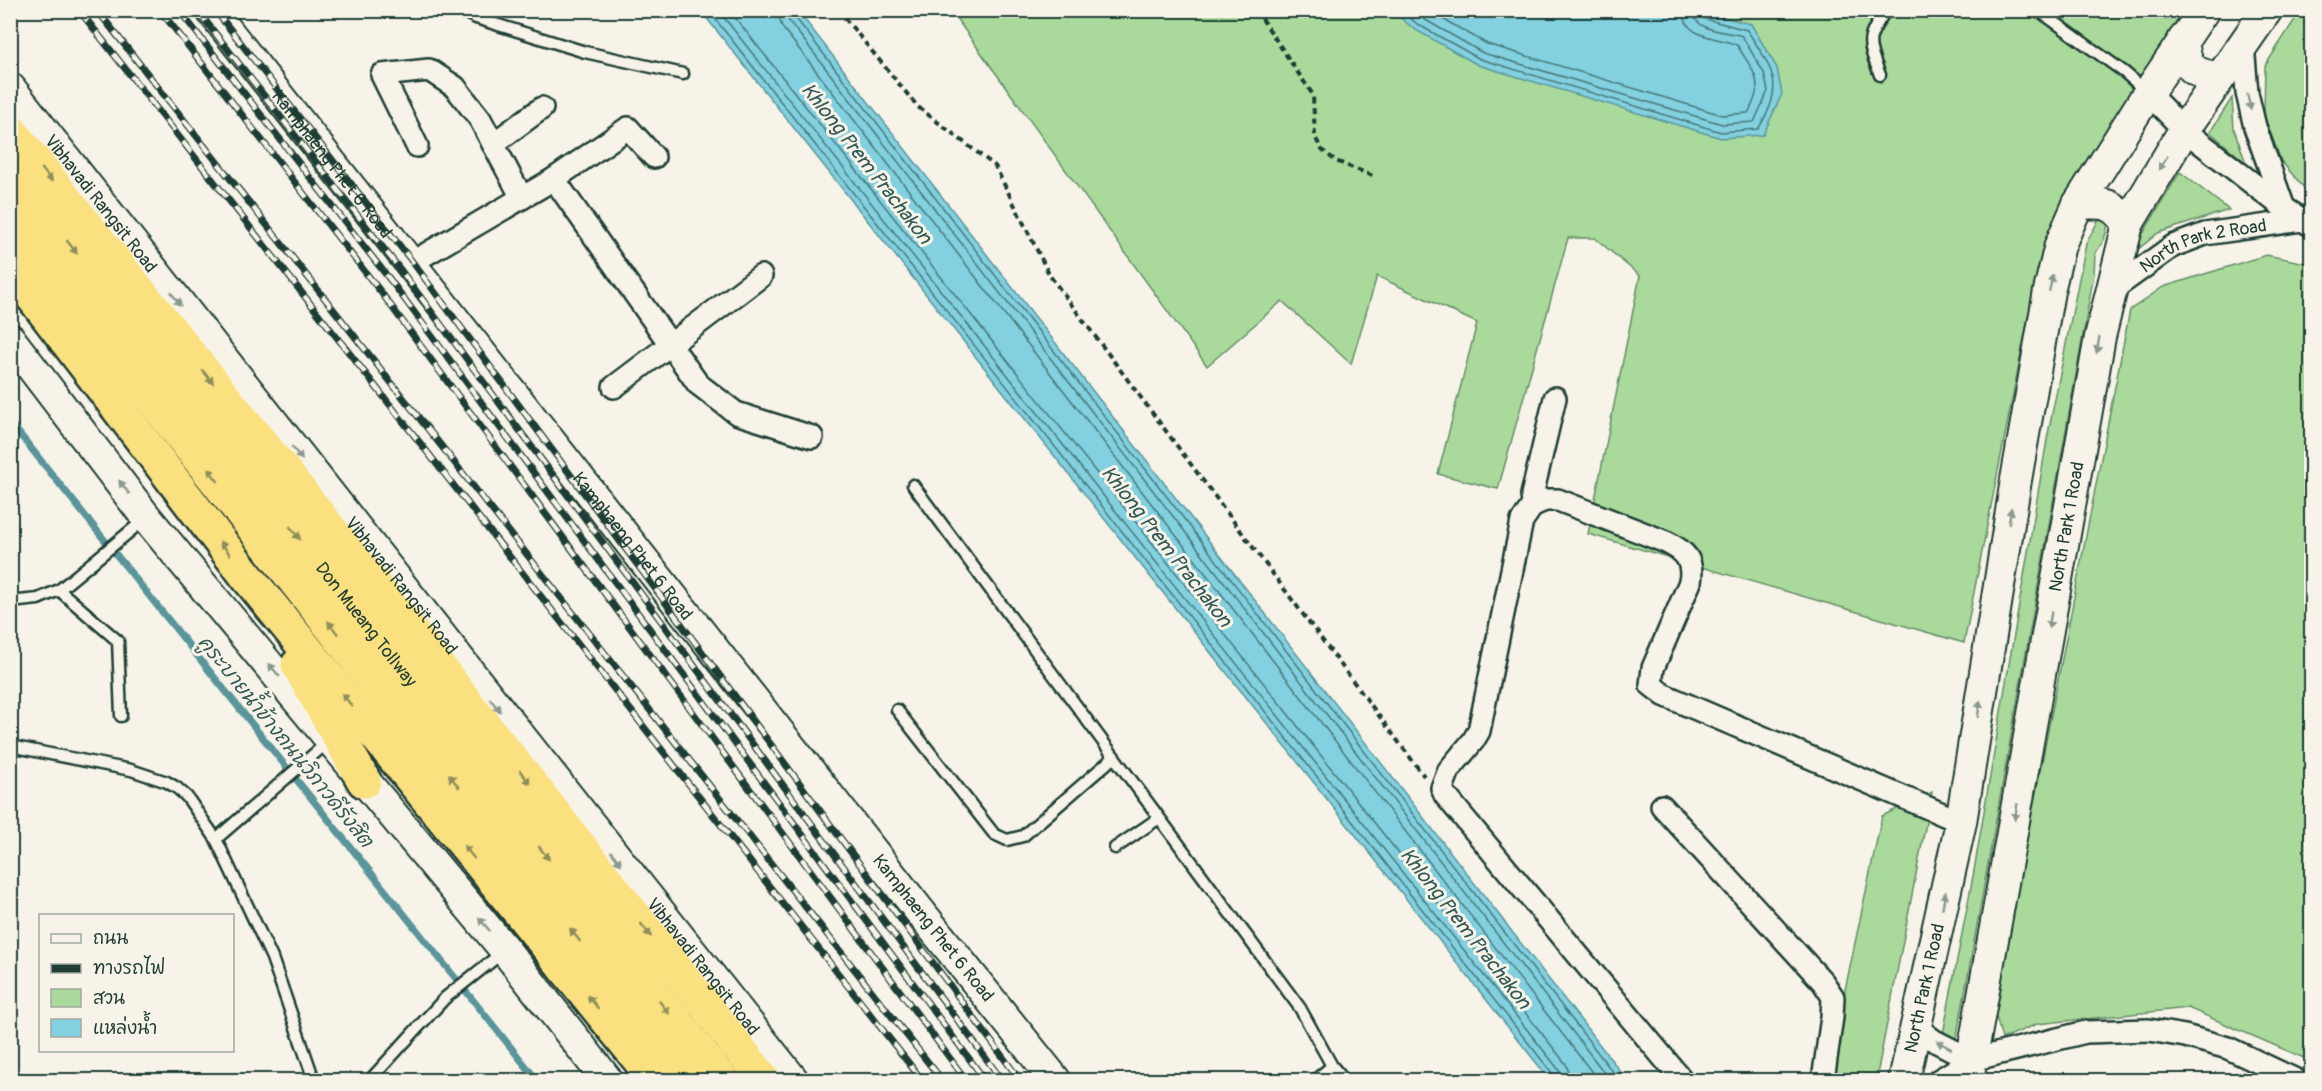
<svg xmlns="http://www.w3.org/2000/svg" width="2322" height="1091" viewBox="0 0 2322 1091" font-family="Pangolin,'Playpen Sans Thai',sans-serif">
  <style>
    .green { fill: #a9da9b; stroke: #648c68; stroke-width: 1.5 }
    .water { fill: #82d0e0; stroke: #5a959b; stroke-width: 1.5 }
    .lines { fill: none; stroke-linecap: round; stroke-linejoin: round }
    .shore { stroke: #477879; stroke-width: 1.5 }
    .stream { stroke: #5a959b; stroke-width: 7 }
    .lane-casing { stroke: #1f3d34; stroke-width: 15 }
    .street-casing { stroke: #1f3d34; stroke-width: 26 }
    .secondary-casing { stroke: #1f3d34; stroke-width: 34 }
    .highway-casing { stroke: #1f3d34; stroke-width: 38 }
    .path { stroke: #1f3d34; stroke-width: 4; stroke-dasharray: 6 4.5; stroke-linecap: butt }
    .lane { stroke: #f7f3e8; stroke-width: 10 }
    .street { stroke: #f7f3e8; stroke-width: 21 }
    .secondary { stroke: #f7f3e8; stroke-width: 30 }
    .highway { stroke: #fbe080; stroke-width: 33 }
    .rail-casing { stroke: #1f3d34; stroke-width: 7 }
    .rail { stroke: #f7f3e8; stroke-width: 4.5; stroke-dasharray: 14; stroke-linecap: butt }
    .oneway { fill: #8b988e }
    .oneway2 { fill: #8d8e5a }
    .labels { text-anchor: middle; stroke-width: 6; stroke-linejoin: round; paint-order: stroke }
    .street-label { font-size: 18px; fill: #1f3d34; stroke: #f7f3e8 }
    .water-label { font-size: 20px; font-style: italic; fill: #335a56; stroke: #f7f3e8 }
  </style>
  <rect width="100%" height="100%" fill="#f7f3e8"/>
  <filter id="ink" filterUnits="userSpaceOnUse"><feTurbulence type="fractalNoise" baseFrequency=".0167" numOctaves="2"/><feDisplacementMap in="SourceGraphic" scale="12" xChannelSelector="R" yChannelSelector="G"/><feConvolveMatrix kernelMatrix="1 2 1 2 8 2 1 2 1" color-interpolation-filters="sRGB"/></filter>
  <g filter="url(#ink)">
    <path class="green" d="M2301,10L2311,11V196L2281,161L2264,115L2265,66Z
      M951,11H2189L2038,268L1964,643L1588,534L1640,276L1595,238H1568L1498,489L1438,474L1477,323L1377,276L1351,364L1282,301L1207,366Z
      M2232,98L2234,129L2246,163L2210,132Z
      M2180,172L2229,210L2158,233L2137,250L2141,237Z
      M2098,221H2109L2104,240L2095,254L2094,274L1962,1009L1956,1039H1948L1943,1034L1974,871L2048,434L2086,244Z
      M2266,255L2311,264V1061L2188,1008L2037,1024L2002,1039L1994,1008L2130,310L2163,287Z
      M1932,792L1876,1080H1831L1845,990L1882,816Z"/>
    <path class="water" d="M701,11H798L1627,1080H1550Z
      M1392,11L1694,10L1751,24L1777,68L1782,94L1763,135L1721,138L1478,65L1414,29Z"/>
    <g class="lines">
      <path class="shore" d="M708,10L1553,1074L1554,1080
        M718,10L1559,1070L1562,1080
        M729,10L1566,1064L1571,1080
        M777,10L782,27L1598,1080
        M786,10L789,21L1610,1080
        M794,10L795,17L1619,1080
        M1401,10L1417,24L1480,59L1721,132L1758,129C1787,85 1772,69 1747,30L1705,19L1701,16L1700,10
        M1413,10L1422,18L1483,53L1722,124L1754,122L1768,91L1764,73L1742,36C1726,31 1694,32 1692,10
        M1427,10L1487,44L1722,115L1748,113C1766,81 1754,73 1737,45C1717,36 1685,40 1683,10"/>
      <path class="stream" d="M10,422L537,1080"/>
      <g class="lane-casing">
        <path id="lane" d="M459,10L476,18L585,52L683,74
          M2038,10L2124,72L2146,91
          M1880,75C1867,41 1865,41 1886,10
          M913,485L1300,1008L1332,1066L1315,1080
          M59,590L118,641L121,716
          M10,602L38,599L59,590L145,519
          M897,710L994,834L1007,840L1023,836L1113,758
          M10,746L131,770L167,782L177,788L187,797L216,839
          M1115,848L1159,818
          M1332,1066L1344,1080
          M314,1080L272,958L216,839L329,741
          M370,1080L445,998L503,952"/>
      </g>
      <g class="street-casing">
        <g id="street">
          <path d="M2243,44L2247,93L2255,127L2284,208"/>
          <path d="M2148,93L2184,130L2284,208L2312,226"/>
          <path d="M493,144L542,108"/>
          <path d="M417,146L382,75L429,70L455,87L480,119L522,198"/>
          <path d="M554,179L698,384L736,413L812,437"/>
          <path d="M411,263L554,179L628,128L654,157"/>
          <path id="s1" d="M2112,290L2173,246L2205,234L2302,220"/>
          <path d="M614,387L761,276"/>
          <path d="M1555,398L1532,495L1533,505L1522,521L1479,731L1473,741L1449,770L1442,788L1445,795L1682,1080"/>
          <path d="M1533,505L1545,500H1558L1666,542C1685,551 1694,560 1690,582L1653,668L1651,685L1664,695L1961,822"/>
          <path d="M1662,806L1823,982L1833,997L1832,1017L1823,1080"/>
          <path d="M1917,1028L1933,1040L1972,1060"/>
          <path d="M1939,1080L1972,1060L2086,1032L2149,1030L2185,1036L2228,1048L2296,1080"/>
        </g>
      </g>
      <g class="secondary-casing">
        <g id="secondary">
          <path id="s2" d="M211,10L925,918L1055,1080"/>
          <path d="M2183,40C2186,67 2192,75 2220,77"/>
          <path id="s3" d="M10,88L467,669L793,1080"/>
          <path d="M2078,204C2104,203 2112,201 2128,224"/>
          <path d="M10,339L146,517L505,950L607,1080"/>
          <path id="s4" d="M1904,1080L1961,822L2016,480L2049,291L2060,245L2078,204L2148,93L2204,10"/>
          <path id="s5" d="M1968,1080L2100,337L2128,224L2184,130L2267,10"/>
        </g>
      </g>
      <g class="highway-casing">
        <g id="highway">
          <path d="M10,130L321,517L764,1080"/>
          <path id="s6" d="M10,168L722,1080"/>
          <path d="M10,218L687,1080"/>
          <path d="M10,267L245,574L656,1080"/>
          <path d="M298,665L364,781"/>
        </g>
      </g>
      <path class="path" d="M838,10L918,107L995,166L1050,276L1424,776
        M1256,10L1313,95L1315,137L1322,150L1336,161L1373,176"/>
      <use href="#lane" class="lane"/>
      <use href="#street" class="street"/>
      <use href="#secondary" class="secondary"/>
      <use href="#highway" class="highway"/>
      <g class="rail-casing">
        <path id="rail" d="M79,10L922,1080
          M97,10L942,1080
          M160,10L380,291L966,1080
          M179,10L391,281L985,1080
          M197,10L402,272L1002,1080
          M215,10L414,264L1020,1080"/>
      </g>
      <use href="#rail" class="rail"/>
    </g>
    <defs><path id="oneway-solid" d="M-6-.8H1V-3.2L6.5 0L1 3.2V.8H-6Z" transform="scale(1.5)"/></defs>
    <g class="oneway">
      <use href="#oneway-solid" transform="translate(2249 102) rotate(77)"/>
      <use href="#oneway-solid" transform="translate(2163 163) rotate(122)"/>
      <use href="#oneway-solid" transform="translate(2051 283) rotate(-78)"/>
      <use href="#oneway-solid" transform="translate(176 299) rotate(52)"/>
      <use href="#oneway-solid" transform="translate(2098 345) rotate(100)"/>
      <use href="#oneway-solid" transform="translate(297 453) rotate(52)"/>
      <use href="#oneway-solid" transform="translate(124 487) rotate(-127)"/>
      <use href="#oneway-solid" transform="translate(2010 516) rotate(-81)"/>
      <use href="#oneway-solid" transform="translate(2050 620) rotate(100)"/>
      <use href="#oneway-solid" transform="translate(274 670) rotate(-130)"/>
      <use href="#oneway-solid" transform="translate(495 705) rotate(52)"/>
      <use href="#oneway-solid" transform="translate(1979 709) rotate(-81)"/>
      <use href="#oneway-solid" transform="translate(2016 812) rotate(100)"/>
      <use href="#oneway-solid" transform="translate(616 858) rotate(52)"/>
      <use href="#oneway-solid" transform="translate(1944 900) rotate(-78)"/>
      <use href="#oneway-solid" transform="translate(484 924) rotate(-130)"/>
      <use href="#oneway-solid" transform="translate(1944 1045) rotate(-152)"/>
    </g>
    <g class="oneway2">
      <use href="#oneway-solid" transform="translate(47 175) rotate(51)"/>
      <use href="#oneway-solid" transform="translate(72 247) rotate(52)"/>
      <use href="#oneway-solid" transform="translate(208 377) rotate(51)"/>
      <use href="#oneway-solid" transform="translate(213 475) rotate(-128)"/>
      <use href="#oneway-solid" transform="translate(295 533) rotate(52)"/>
      <use href="#oneway-solid" transform="translate(225 548) rotate(-127)"/>
      <use href="#oneway-solid" transform="translate(333 628) rotate(-128)"/>
      <use href="#oneway-solid" transform="translate(347 700) rotate(-129)"/>
      <use href="#oneway-solid" transform="translate(525 777) rotate(52)"/>
      <use href="#oneway-solid" transform="translate(454 781) rotate(-128)"/>
      <use href="#oneway-solid" transform="translate(469 852) rotate(-129)"/>
      <use href="#oneway-solid" transform="translate(544 853) rotate(52)"/>
      <use href="#oneway-solid" transform="translate(646 930) rotate(52)"/>
      <use href="#oneway-solid" transform="translate(575 935) rotate(-128)"/>
      <use href="#oneway-solid" transform="translate(593 1002) rotate(-129)"/>
      <use href="#oneway-solid" transform="translate(664 1007) rotate(52)"/>
    </g>
  </g>
  <g class="labels">
    <g class="street-label">
      <text dy="6" stroke="none"><textPath href="#s2" startOffset="196">Kamphaeng Phet 6 Road</textPath></text>
      <text dy="6" stroke="none"><textPath href="#s3" startOffset="147">Vibhavadi Rangsit Road</textPath></text>
      <text dy="6" stroke="none"><textPath href="#s1" startOffset="104">North Park 2 Road</textPath></text>
      <text dy="6" stroke="none"><textPath href="#s5" startOffset="562">North Park 1 Road</textPath></text>
      <text dy="6" stroke="none"><textPath href="#s2" startOffset="682">Kamphaeng Phet 6 Road</textPath></text>
      <text dy="6" stroke="none"><textPath href="#s3" startOffset="633">Vibhavadi Rangsit Road</textPath></text>
      <text dy="6" stroke="none"><textPath href="#s6" startOffset="579">Don Mueang Tollway</textPath></text>
      <text dy="6" stroke="none"><textPath href="#s2" startOffset="1168">Kamphaeng Phet 6 Road</textPath></text>
      <text dy="6" stroke="none"><textPath href="#s3" startOffset="1119">Vibhavadi Rangsit Road</textPath></text>
      <text dy="6" stroke="none"><textPath href="#s4" startOffset="94">North Park 1 Road</textPath></text>
    </g>
    <g class="water-label">
      <text transform="translate(867 163) rotate(52)" y="7">Khlong Prem Prachakon</text>
      <text transform="translate(1167 546) rotate(52)" y="7">Khlong Prem Prachakon</text>
      <text transform="translate(286 741) rotate(51)" y="7">คูระบายน้ำข้างถนนวิภาวดีรังสิต</text>
      <text transform="translate(1466 928) rotate(52)" y="7">Khlong Prem Prachakon</text>
    </g>
  </g>
  <rect width="2322" height="1091" fill="none" stroke="#f7f3e8" stroke-width="36"/>
  <rect x="18" y="18" width="2286" height="1055" fill="none" stroke="#1f3d34" stroke-width="2" filter="url(#ink)"/>
  <rect x="39" y="914" width="195" height="138" fill="#f7f3e8" stroke="#a1aaa0" stroke-width="1.5"/>
  <rect x="51" y="934" width="30" height="9" fill="#f7f3e8" stroke="#a1aaa0" stroke-width="1.5"/>
  <text x="93" y="944" font-size="18" fill="#1f3d34">ถนน</text>
  <rect x="51" y="964" width="30" height="9" fill="#1f3d34" stroke="#a1aaa0" stroke-width="1.5"/>
  <text x="93" y="974" font-size="18" fill="#1f3d34">ทางรถไฟ</text>
  <rect x="51" y="989" width="30" height="18" fill="#a9da9b" stroke="#a1aaa0" stroke-width="1.5"/>
  <text x="93" y="1004" font-size="18" fill="#1f3d34">สวน</text>
  <rect x="51" y="1019" width="30" height="18" fill="#82d0e0" stroke="#a1aaa0" stroke-width="1.5"/>
  <text x="93" y="1034" font-size="18" fill="#1f3d34">แหล่งน้ำ</text>
</svg>
